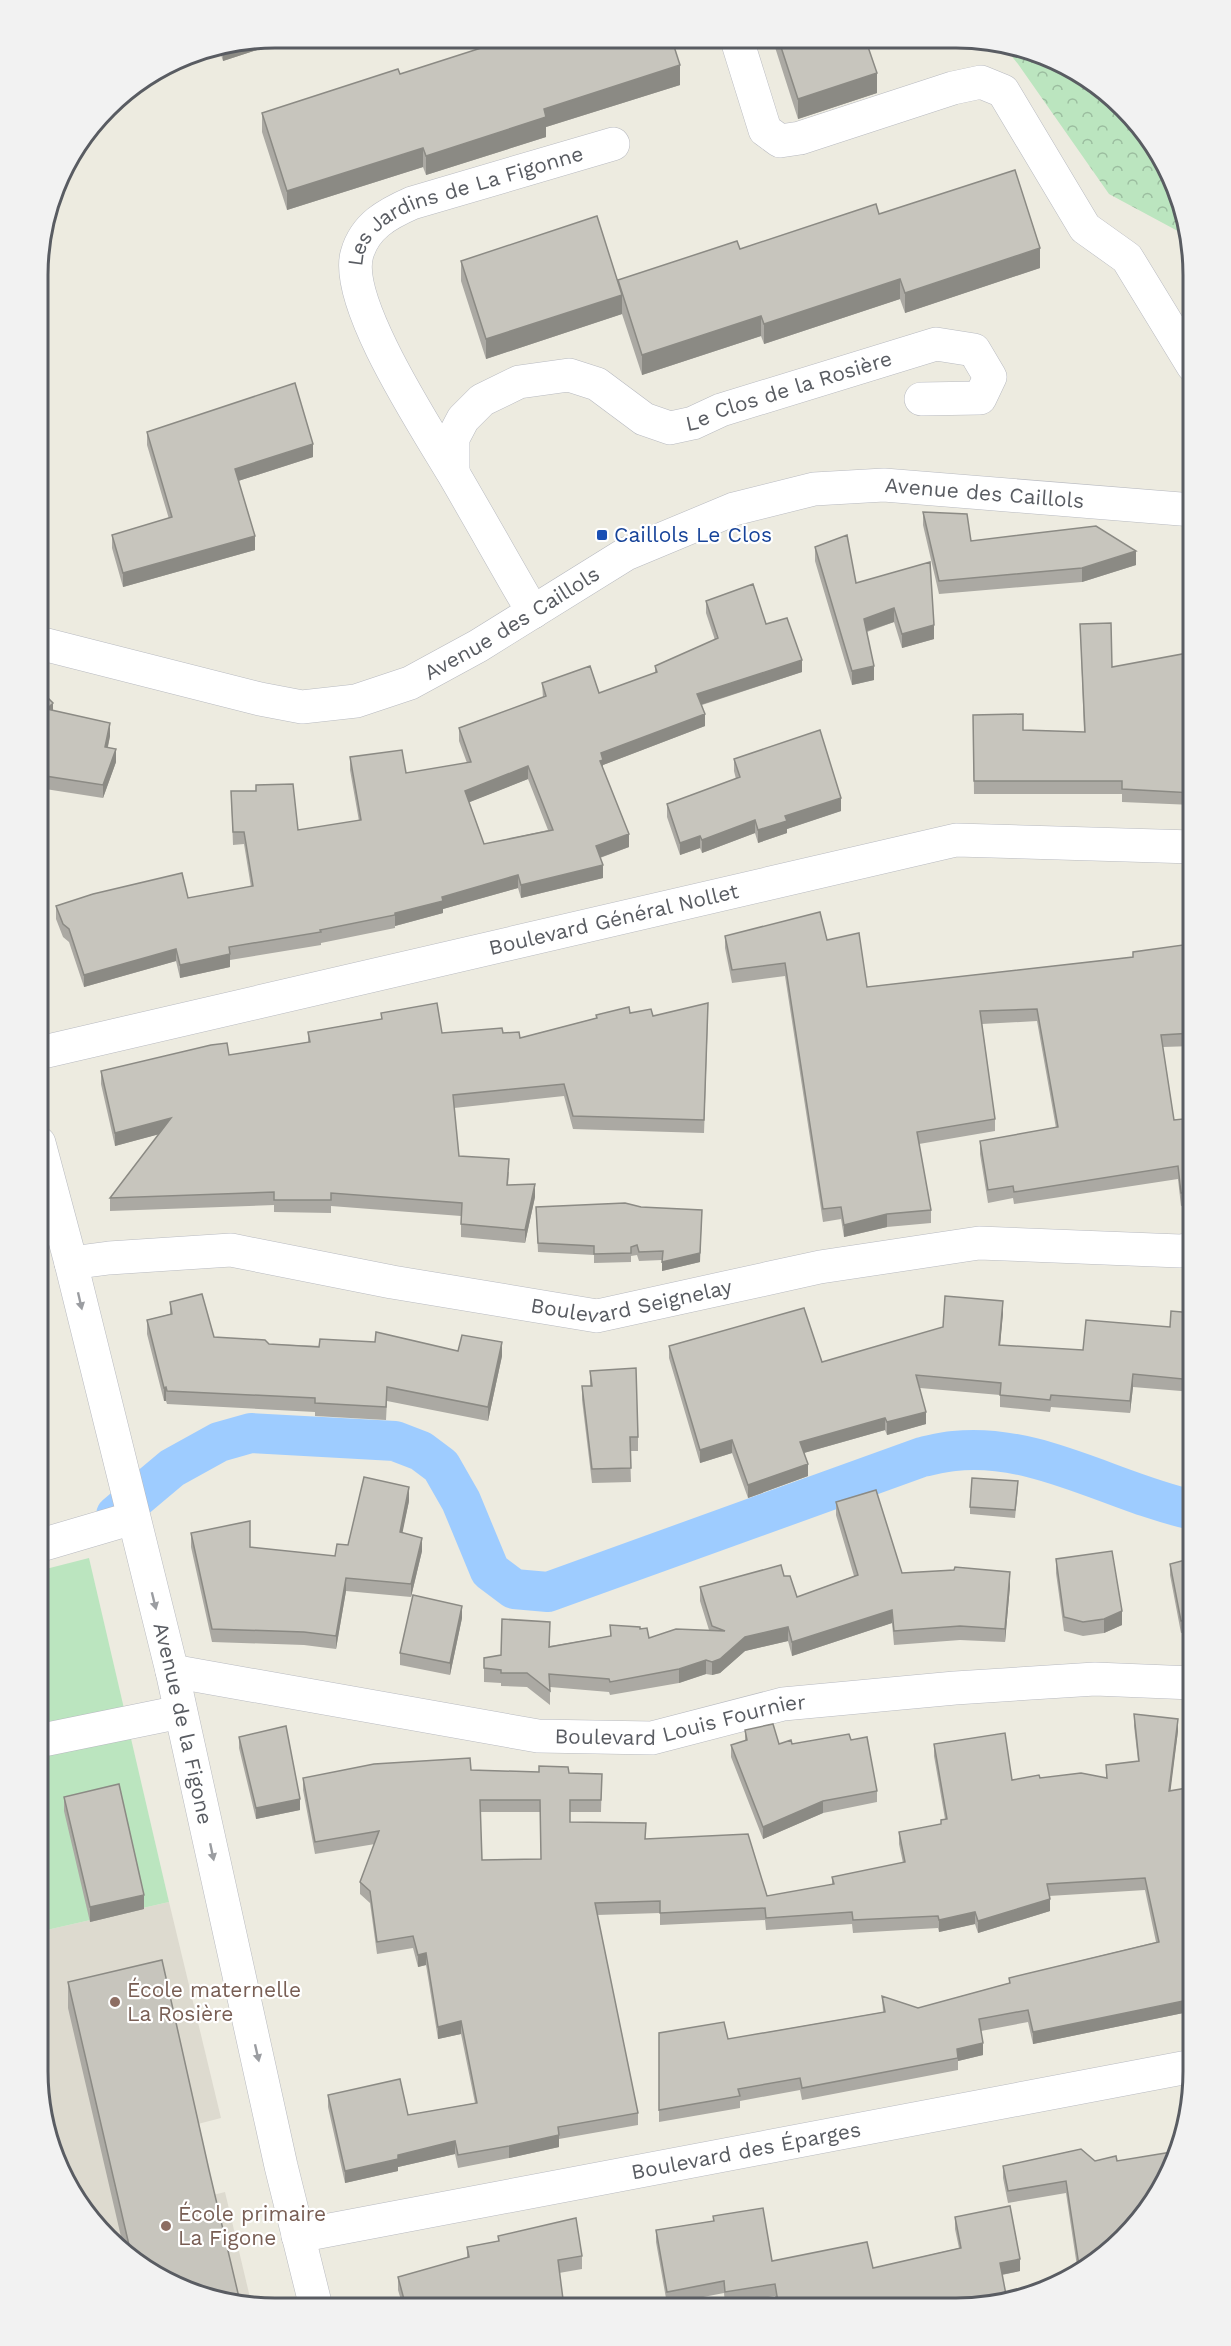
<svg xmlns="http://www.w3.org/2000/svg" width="1231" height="2346" viewBox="0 0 1231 2346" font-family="'Work Sans',sans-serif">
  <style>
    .education { fill: #dddacf }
    .green { fill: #bbe5bf }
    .forest { fill: url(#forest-crowns) }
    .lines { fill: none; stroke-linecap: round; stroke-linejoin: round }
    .canal { stroke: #9eccff; stroke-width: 40 }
    .minor-casing { stroke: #b8bac0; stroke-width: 34 }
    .minor { stroke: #fff; stroke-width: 33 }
    .wall { fill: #aba9a3; fill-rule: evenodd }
    .shaded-wall { fill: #8b8a84 }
    .building { fill: #c7c5bd; stroke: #8b8a84; stroke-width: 1.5; fill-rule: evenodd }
    .oneway { fill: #9b9da1 }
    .transit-dot { fill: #1a4fb4; stroke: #fff; stroke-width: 2 }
    .education-dot { fill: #8d6e63; stroke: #fff; stroke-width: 2 }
    .labels { text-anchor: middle; stroke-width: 4.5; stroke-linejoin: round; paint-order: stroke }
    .street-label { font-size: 21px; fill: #595c62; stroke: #fff }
    .transit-label { font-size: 21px; fill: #164399; stroke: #fff; text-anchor: start }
    .education-label { font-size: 21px; fill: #785e54; stroke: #fff; text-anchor: start }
    .rim { fill: none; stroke: #595c62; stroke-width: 3 }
  </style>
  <defs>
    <pattern id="forest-crowns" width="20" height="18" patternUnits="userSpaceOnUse" patternTransform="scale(1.5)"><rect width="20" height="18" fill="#bbe5bf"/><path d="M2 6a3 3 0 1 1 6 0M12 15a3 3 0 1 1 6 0" fill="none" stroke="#9bbd9f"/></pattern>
  </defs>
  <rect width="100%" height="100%" fill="#edebe0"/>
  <path class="education" d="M169,1902L221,2118L194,2125L209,2196L225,2192L252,2306H244L184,2290L119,2250L77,2203L50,2147L38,2071V1932Z"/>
  <path class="green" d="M89,1558L169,1902L38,1932V1571Z"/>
  <path class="forest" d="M1000,42L1061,62L1113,97L1154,143L1181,199L1187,236L1109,194L1018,64Z"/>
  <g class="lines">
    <path class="canal" d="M116,1515L172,1468L219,1442L251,1433L395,1441L421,1451L441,1466L461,1501L490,1571L514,1589L548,1592L922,1457C932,1455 943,1452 954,1451C1037,1442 1114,1493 1193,1510"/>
    <g class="minor-casing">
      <g id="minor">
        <path d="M737,40L765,130L780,141L800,138L953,88L981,82L1003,91L1085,228L1127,258L1193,366"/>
        <path id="s1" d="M453,472V438L463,419L482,400L519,382L569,375L597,384L644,419L670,428L693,423L721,410L936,344L974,350L990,377L980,398L921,399"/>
        <path id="s2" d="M533,612C506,566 480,519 453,473C427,429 343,302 357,254C365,226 387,214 412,203L613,144"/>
        <path id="s3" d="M39,643L260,699L302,707L356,701L410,683L478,646L626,554L734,509L814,489L884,485L1193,510"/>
        <path id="s4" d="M39,1053L956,840L1193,847"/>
        <path id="s5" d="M39,1143L71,1263L172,1671L281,2166L316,2307"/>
        <path id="s6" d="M71,1263L109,1258L231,1250L392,1282L597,1316L820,1267L979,1243L1180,1251L1193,1249"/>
        <path d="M38,1546L133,1518"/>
        <path id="s7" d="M172,1671L538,1736L652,1738L783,1704L955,1688L1095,1679L1193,1683"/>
        <path d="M38,1741L180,1712"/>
        <path id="s8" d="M298,2236L1193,2066"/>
      </g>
    </g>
    <use href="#minor" class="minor"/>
  </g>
  <path class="wall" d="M275,38H294L223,61L219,49Z
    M773,41H866L877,93L798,119Z
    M400,74L680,85L546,127V137L426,175L423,167L287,210L262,132V113Z
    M879,214L1040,268L905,313L900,299L764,344L761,336L642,375L622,314L486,359L461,281V261L618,281L740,249Z
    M147,432L313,457L238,481L255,550L123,587L112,548V535L169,519L147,445Z
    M923,512L971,541L1136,565L1082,582L939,594L923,525Z
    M815,547L856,583L930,562L934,639L902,648L894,622L867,632L874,680L852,685L815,561Z
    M706,601L766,624L802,672L702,705L705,726L603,765V769L629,847L600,858L603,878L521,898L518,888L443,909V913L395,926V928L321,943V945L230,960V967L180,978L176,961L84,987L69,942L63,937L56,919V906L188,898L251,887L244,844L233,845L231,791L298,830L359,821L350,770V757L406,773L467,763L459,741V728L543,698L542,683L599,693L655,673V666L715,640L706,613ZM528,779L548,830L484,844L469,802Z
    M1080,624L1112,667L1193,652V805L1122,802V794H974L973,715L1023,730L1084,732Z
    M39,689L53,710L110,736L108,747L116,762L103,798L39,788Z
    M734,759L841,811L787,829V833L758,843L755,833L702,853L700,848L680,855L667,817V804L736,779L734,771Z
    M725,936L827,940L867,987L1133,957V952L1184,950L1193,948V1046L1163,1047L1174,1120L1193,1118V1204L1181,1206L1178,1179L1014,1204L1013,1198L988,1203L980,1154V1141L1056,1128L1037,1021L982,1024L995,1119V1131L919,1144L931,1210V1223L887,1227L844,1237L841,1219L823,1222L785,976L732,983L725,948Z
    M381,1013L442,1033H503L520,1038L596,1018V1015L630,1013L653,1016H708L704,1133L573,1129L564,1096L454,1108L459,1156L509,1172L508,1185L535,1197L525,1243L461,1237V1216L331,1206V1213L274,1212V1205L110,1211V1198L159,1134L115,1146L101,1084V1071L229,1055L308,1042V1032L381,1019Z
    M536,1207L700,1262L662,1271V1260L639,1261L637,1255L631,1256V1262L594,1263V1255L538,1252Z
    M170,1302L214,1337L269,1344L458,1351L502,1356L488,1421L387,1401L386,1420L315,1416V1412L167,1404L166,1401H164L147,1334V1320L170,1314Z
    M1003,1313L1000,1345L1083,1350L1170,1327L1193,1313V1392L1133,1387L1130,1413L1051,1407L1050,1412L1000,1407V1395L920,1388L926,1424L887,1435L885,1430L804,1453L808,1476L748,1498L732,1453L700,1463L669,1358V1346L822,1362Z
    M590,1371L638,1437V1451H630L631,1482L592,1483L582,1400V1386H590Z
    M1018,1488L1015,1518L970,1514V1507Z
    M409,1501L402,1532L422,1551L411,1597L346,1591L336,1649L304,1645L212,1642L191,1547V1533L250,1547L335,1556L348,1545Z
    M836,1502L902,1573L1010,1586L1005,1642L960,1640L894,1645L892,1623L792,1656L788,1641L745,1651L720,1673L712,1675L706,1674L679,1683L610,1695L609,1692L550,1687V1705L527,1687L501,1686V1683L484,1682V1658L501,1655L550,1635V1646L610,1636V1625L640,1629L649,1638L709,1630L700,1601V1587L784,1576L797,1597L854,1576L836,1515Z
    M1193,1558V1631L1181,1633L1170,1575V1564Z
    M1056,1559L1122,1625L1104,1633L1083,1636L1064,1631L1056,1573Z
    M462,1618L450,1675L400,1665V1653Z
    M1134,1714L1178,1731L1170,1790L1193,2011L1033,2044L1028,2022L981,2031L983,2055L958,2061V2070L802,2100L800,2090L740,2101V2108L659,2122V2033L728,2039L883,2012L882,1996L918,2008L1009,1983V1978L1156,1942L1145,1890L1049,1896L1050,1911L978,1933L975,1924L939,1932L938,1928L853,1933L852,1924L766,1930L765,1920L660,1925V1913L597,1915L638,2113V2125L559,2139V2147L509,2158L458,2168L455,2154L398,2167V2171L345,2183L328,2107V2095L408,2115L475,2103L461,2034L438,2039L426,1965L418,1967L413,1948L377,1954L370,1903L360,1894V1882L375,1844L315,1854L303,1790V1778L471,1770L602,1774L601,1812H570V1822L645,1839L767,1896L832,1885V1877L903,1863L899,1844V1832L941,1824L945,1819L934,1756V1744L1012,1780L1040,1778H1106V1765L1138,1761L1134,1726ZM480,1812H540L541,1859L482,1860Z
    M745,1730L779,1744L851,1740L877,1791V1802L823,1813L763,1839L731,1757V1745L745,1741Z
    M239,1737L300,1810L256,1819L239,1748Z
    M64,1797L144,1909L90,1922L64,1811Z
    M68,1982L184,2290L125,2254L68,2008Z
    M1081,2149L1088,2268L1078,2273L1066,2193L1008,2203L1003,2178V2166Z
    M713,2216L772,2261L873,2268L959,2248L955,2229V2217L1020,2271L1002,2275L956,2308H777L775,2296L725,2304L724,2293L667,2304L656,2242V2230L713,2221Z
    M498,2236L582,2256V2269L559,2273L564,2307H403L398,2290V2277L467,2258V2247L498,2241Z"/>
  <path class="shaded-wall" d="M275,38H294L223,61V48Z
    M680,65V85L546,127V137L426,175V156L544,109Z
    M877,73V93L798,119V99Z
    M423,148V167L287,210V191Z
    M1040,248V268L905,313V293Z
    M900,279V299L764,344V324Z
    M622,295V314L486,359V339Z
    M761,316V336L642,375V355Z
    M313,444V457L235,482V469Z
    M255,536V550L123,587V573Z
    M1136,551V565L1082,582V568Z
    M894,608V622L864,632V619Z
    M934,625V639L902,648V634Z
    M802,660V672L697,706V694Z
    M874,666V680L852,685V671Z
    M53,703V716L47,709Z
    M705,714V726L603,765V773L600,761L601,753Z
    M110,723V736L105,759V747Z
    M116,749V762L103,798V785Z
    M528,766V779L465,804V791Z
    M841,798V811L787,829V833L758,843V830L785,816Z
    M755,820V833L702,853V840Z
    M629,834V847L596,859V846Z
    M700,836V848L680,855V843Z
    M603,865V878L521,898V885Z
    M518,875V888L443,909V913L395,926V913L442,897Z
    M176,949V961L84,987V975Z
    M230,954V967L180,978V965Z
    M171,1118V1131L115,1146V1133Z
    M535,1184V1197L525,1243V1230Z
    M702,1210L700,1262L662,1271V1262Z
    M887,1214V1227L844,1237V1225Z
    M1003,1301V1313L999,1357V1345Z
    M502,1342V1356L488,1421V1407Z
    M1133,1374V1387L1130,1413V1401Z
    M166,1387V1401H164V1388Z
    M926,1412V1424L887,1435V1422Z
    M885,1418V1430L800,1454V1442Z
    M732,1440V1453L700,1463V1450Z
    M808,1464V1476L748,1498V1485Z
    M409,1487V1501L400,1545V1532Z
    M422,1538V1551L411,1597V1584Z
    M1010,1572V1586L1005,1642V1629Z
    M346,1578V1591L336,1649V1636Z
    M462,1606V1618L450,1675V1663Z
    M892,1610V1623L792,1656V1642Z
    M1122,1611V1625L1104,1633V1619Z
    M788,1627V1641L745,1651L720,1673L712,1675V1662L745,1637Z
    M706,1660V1674L679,1683V1669Z
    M1178,1719V1731L1169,1803V1791Z
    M300,1799V1810L256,1819V1808Z
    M823,1801V1813L763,1839V1827Z
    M144,1895V1909L90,1922V1907Z
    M1050,1899V1911L978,1933V1921Z
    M975,1912V1924L939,1932V1920Z
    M426,1953V1965L418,1967V1955Z
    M1193,1999V2011L1033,2044V2032Z
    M461,2021V2034L438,2039V2027Z
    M983,2043V2055L958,2061L957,2049Z
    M559,2135V2147L509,2158V2146Z
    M455,2141V2154L398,2167V2171L345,2183V2171L398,2155Z
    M1020,2259V2271L1000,2275V2263Z"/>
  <path class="building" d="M509,39L672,40L680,65L544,109L546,117L426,156L423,148L287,191L262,113L398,69L400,74Z
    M779,41H866L877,73L798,99Z
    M1015,170L1040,248L905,293L900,279L764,324L761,316L642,355L618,280L737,241L740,249L876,204L879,214Z
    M597,216L622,295L486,339L461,261Z
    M295,383L313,444L235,469L255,536L123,573L112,535L172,517L147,432Z
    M923,512L967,514L971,541L1096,526L1136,551L1082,568L939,581Z
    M847,535L856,583L930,562L934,625L902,634L894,608L864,619L874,666L852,671L815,547Z
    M753,584L766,624L787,618L802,660L697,694L705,714L601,753L603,760L600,761L629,834L596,846L603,865L521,885L518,875L442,897L443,901L395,913V915L320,930L321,932L229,947L230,954L180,965L176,949L84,975L69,929L63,924L56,906L93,894L182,873L188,898L253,886L244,832H233L231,791H256V785L293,784L298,830L361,820L350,757L402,750L406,773L471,762L459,728L546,696L542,683L590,666L599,693L657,672L655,666L718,638L706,601ZM528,766L553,830L484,844L465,791Z
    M1111,623L1112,667L1193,652V793L1122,789V781H974L973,715L1023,714V730L1085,732L1080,624Z
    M39,689L53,703L47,709L110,723L105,747L116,749L103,785L39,775Z
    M820,730L841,798L785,816L787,821L758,830L755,820L702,840L700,836L680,843L667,804L740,777L734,759Z
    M820,912L827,940L859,933L867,987L1133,957V952L1183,945L1184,950L1193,948V1033L1161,1035L1174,1120L1193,1118V1192L1181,1193L1178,1166L1014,1192L1013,1186L988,1190L980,1141L1058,1127L1037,1009L980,1011L995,1119L917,1132L931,1210L887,1214L844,1225L841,1207L823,1209L785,963L732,970L725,936Z
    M437,1003L442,1033L502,1028L503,1033L519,1032L520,1038L597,1018L596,1015L629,1007L630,1013L651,1009L653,1016L708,1003L704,1120L573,1116L564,1084L453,1095L459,1156L509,1159L507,1185L535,1184L525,1230L461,1224L462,1203L331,1193V1200H274V1192L110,1198L171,1118L115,1133L101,1071L211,1045L227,1043L229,1055L310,1042L308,1032L382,1019L381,1013Z
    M625,1203L641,1207L702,1210L700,1253L662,1262L663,1251L639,1252L637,1245L631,1247V1253L594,1254V1246L538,1243L536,1207Z
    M202,1294L214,1337L265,1340L269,1344L319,1347L320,1339L375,1342L376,1332L458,1351L462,1335L502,1342L488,1407L387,1387L386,1407L315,1403V1398L167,1391L166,1387L164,1388L147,1320L172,1314L170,1302Z
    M945,1296L1003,1301L999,1345L1083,1350L1086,1320L1170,1327L1171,1311L1193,1313V1380L1133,1374L1130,1401L1051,1395L1050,1400L1000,1395L1001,1383L916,1375L926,1412L887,1422L885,1418L800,1442L808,1464L748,1485L732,1440L700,1450L669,1346L804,1308L822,1362L943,1327Z
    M636,1368L638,1437H630L631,1468L592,1469L582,1386H592L590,1371Z
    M364,1477L409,1487L400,1532L422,1538L411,1584L346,1578L336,1636L304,1632L212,1629L191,1533L250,1521V1547L335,1556L337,1544L348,1545Z
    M972,1478L1018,1481L1015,1510L970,1507Z
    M876,1490L902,1573L954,1570L955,1567L1010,1572L1005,1629L960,1626L894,1631L892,1610L792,1642L788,1627L745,1637L720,1659L712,1662L706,1660L679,1669L610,1682L609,1679L549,1674L550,1691L527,1673H501V1670L484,1668V1658L501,1655L502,1619L550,1622L549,1647L611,1636L610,1625L640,1627V1629L647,1628L649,1638L676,1629L725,1631L712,1626L700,1587L781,1565L784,1576H790L797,1597L858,1575L836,1502Z
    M1112,1551L1122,1611L1104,1619L1083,1622L1064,1617L1056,1559Z
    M1193,1558V1619L1181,1621L1170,1564Z
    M413,1595L462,1606L450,1663L400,1653Z
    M1134,1714L1178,1719L1169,1791L1193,1787V1999L1033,2032L1028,2010L979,2019L983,2043L957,2049L958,2058L802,2088L800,2078L738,2089L740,2096L659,2110V2033L724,2022L728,2039L885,2012L882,1996L918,2008L1010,1983L1009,1978L1159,1942L1145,1878L1047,1884L1050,1899L978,1921L975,1912L939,1920L938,1916L853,1920L852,1912L766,1918L765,1908L660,1913V1901L595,1903L638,2113L558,2127L559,2135L509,2146L458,2155L455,2141L398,2155V2159L345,2171L328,2095L400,2079L408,2115L477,2103L461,2021L438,2027L426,1953L418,1955L413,1936L377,1942L370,1891L360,1882L379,1831L315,1842L303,1778L374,1764L470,1758L471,1770L539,1772V1766L568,1767L569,1773L602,1774L601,1800H570V1822L646,1823L645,1839L748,1834L767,1896L834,1884L832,1877L905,1862L899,1832L941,1824V1820L947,1819L934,1744L1005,1733L1012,1780L1039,1775L1040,1778L1081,1773L1107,1778L1106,1765L1139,1761ZM480,1800H540L541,1859L482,1860Z
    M773,1724L779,1744L791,1740L792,1744L849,1734L851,1740L867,1737L877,1791L823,1801L763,1827L731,1745L747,1740L745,1730Z
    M286,1726L300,1799L256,1808L239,1737Z
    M119,1784L144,1895L90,1907L64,1797Z
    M162,1960L209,2170L241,2306L184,2290L132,2258L68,1982Z
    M1081,2149L1095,2161L1116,2156L1117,2161L1178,2151L1176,2162L1144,2216L1088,2268L1080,2272L1066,2181L1008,2191L1003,2166Z
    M1010,2206L1020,2259L1000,2263L1007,2300L956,2308H779L775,2284L725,2292L724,2281L667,2292L656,2230L714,2221L713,2216L763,2208L772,2261L867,2242L873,2268L961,2248L955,2217Z
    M576,2218L582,2256L558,2260L564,2307H406L398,2277L469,2257L467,2247L499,2241L498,2236Z"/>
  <defs><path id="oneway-solid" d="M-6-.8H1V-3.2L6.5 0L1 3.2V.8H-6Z" transform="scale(1.5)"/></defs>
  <g class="oneway">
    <use href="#oneway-solid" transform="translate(80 1301) rotate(77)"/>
    <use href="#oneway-solid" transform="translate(154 1601) rotate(76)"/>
    <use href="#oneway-solid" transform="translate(212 1852) rotate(78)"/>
    <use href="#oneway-solid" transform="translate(257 2053) rotate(77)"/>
  </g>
  <rect class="transit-dot" x="596" y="529" width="12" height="12" rx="3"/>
  <g class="education-dot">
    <circle cx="115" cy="2002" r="6"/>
    <circle cx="166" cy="2226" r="6"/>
  </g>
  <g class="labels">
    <g class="street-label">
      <text dy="7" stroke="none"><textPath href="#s2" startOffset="525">Les Jardins de La Figonne</textPath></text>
      <text dy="7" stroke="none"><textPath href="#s1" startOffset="414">Le Clos de la Rosière</textPath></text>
      <text dy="7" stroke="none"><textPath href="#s3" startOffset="1004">Avenue des Caillols</textPath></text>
      <text dy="7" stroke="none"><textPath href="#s3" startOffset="500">Avenue des Caillols</textPath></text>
      <text dy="7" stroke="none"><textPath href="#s4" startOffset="590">Boulevard Général Nollet</textPath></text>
      <text dy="7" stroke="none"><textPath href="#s6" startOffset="568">Boulevard Seignelay</textPath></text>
      <text dy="7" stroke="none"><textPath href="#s7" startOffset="516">Boulevard Louis Fournier</textPath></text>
      <text dy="7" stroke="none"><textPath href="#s5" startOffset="598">Avenue de la Figone</textPath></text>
      <text dy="7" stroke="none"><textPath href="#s8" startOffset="456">Boulevard des Éparges</textPath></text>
    </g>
    <g class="transit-label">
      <text x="614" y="542">Caillols Le Clos</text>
    </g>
    <g class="education-label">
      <text x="127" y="1997">École maternelle<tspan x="127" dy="24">La Rosière</tspan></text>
      <text x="178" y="2221">École primaire<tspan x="178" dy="24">La Figone</tspan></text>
    </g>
  </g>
  <path d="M0 0H1231V2346H0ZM275 48H956A227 227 0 0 1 1183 275V2071A227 227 0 0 1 956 2298H275A227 227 0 0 1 48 2071V275A227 227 0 0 1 275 48Z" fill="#f2f2f2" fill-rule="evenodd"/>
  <path class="rim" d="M275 48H956A227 227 0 0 1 1183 275V2071A227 227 0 0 1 956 2298H275A227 227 0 0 1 48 2071V275A227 227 0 0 1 275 48Z"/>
</svg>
